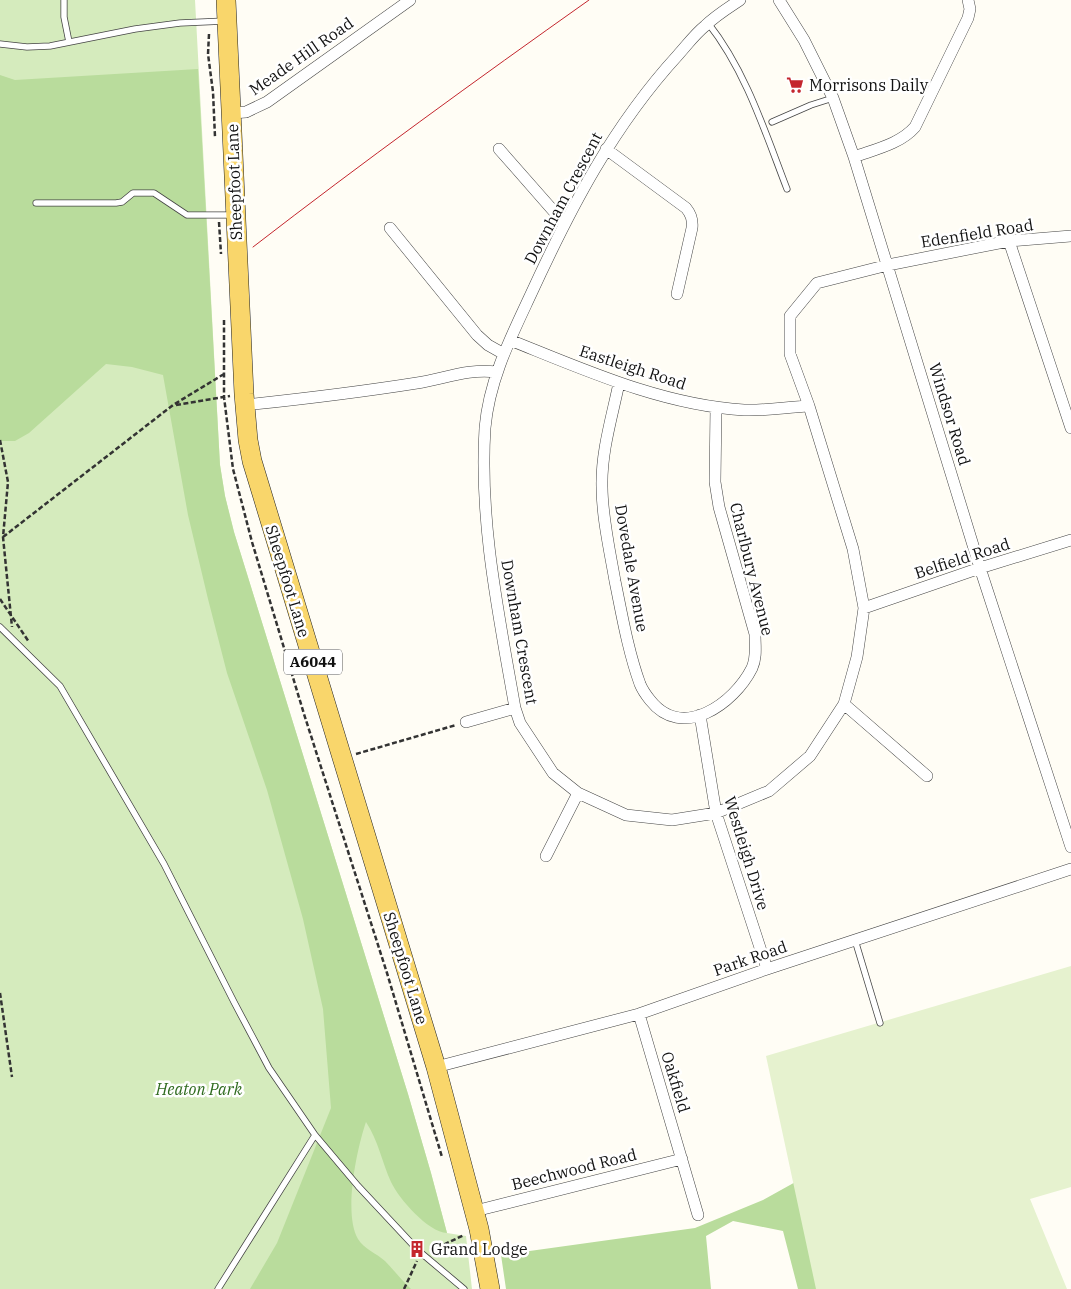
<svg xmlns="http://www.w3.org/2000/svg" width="1071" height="1289" viewBox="0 0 1071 1289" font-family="'IBM Plex Serif',serif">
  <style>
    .green { fill: #d5ebbd }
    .forest { fill: #b9dc9c }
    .pitch { fill: #e6f2cf }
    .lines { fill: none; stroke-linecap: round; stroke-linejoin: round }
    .lane-casing { stroke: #444; stroke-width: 7 }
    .street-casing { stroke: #444; stroke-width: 12 }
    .primary-casing { stroke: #222; stroke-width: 20 }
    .path { stroke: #333; stroke-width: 2.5; stroke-dasharray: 5 2.5; stroke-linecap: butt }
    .lane { stroke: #fff; stroke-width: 5.5 }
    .street { stroke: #fff; stroke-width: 11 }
    .primary { stroke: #f9d66b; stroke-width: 19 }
    .tram { stroke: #c4262e; stroke-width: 1 }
    .labels { text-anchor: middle; stroke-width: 5; stroke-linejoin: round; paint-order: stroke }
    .shield { fill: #fff; stroke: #585858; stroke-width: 1 }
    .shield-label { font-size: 15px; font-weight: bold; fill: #111 }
    .street-label { font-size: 16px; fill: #111; stroke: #fff }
    .poi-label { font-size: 16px; fill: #111; stroke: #fff; text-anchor: start }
    .park-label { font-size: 16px; font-style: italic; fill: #2f6b1f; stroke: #fff }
  </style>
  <rect width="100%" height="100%" fill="#fffdf5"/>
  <path class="green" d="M0,0H195L220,465L225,496L234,532L408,1094L431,1173L447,1233L466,1236L472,1289H0Z"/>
  <path class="forest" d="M198,69L220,465L225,496L234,532L408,1094L431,1173L447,1233C428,1232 399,1199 391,1182C382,1162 378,1140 366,1122C357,1148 343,1214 358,1239C364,1249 376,1253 385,1261C394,1270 401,1280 411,1289H250L277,1243L331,1108L323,1009L303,919L267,790L227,673L208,599L188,515L163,375L132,367L106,364L29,433L15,441H0V75L15,80Z
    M808,1175L841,1289H798L783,1231L733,1221L706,1236L711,1289H506L501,1255L695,1228L763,1200Z"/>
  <path class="pitch" d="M1071,966V1187L1030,1199L1067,1289H816L766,1056Z"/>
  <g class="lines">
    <g class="lane-casing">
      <path id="lane" d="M64,0V17L69,42
        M708,23C746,71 765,132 787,189
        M0,44L27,47L50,46L135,29L180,23L225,21
        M772,122L811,105L833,98
        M36,203H116L122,202L133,193H154L187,215H233
        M0,627L60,686L164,864L234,1002L269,1068L315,1135L358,1186L414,1246
        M855,940L880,1023
        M420,1252L464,1289
        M218,1289L315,1135"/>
    </g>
    <g class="street-casing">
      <path id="street" d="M740,0C728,8 715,16 705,26C695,34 687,45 678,55C613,126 571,207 531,294C511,337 489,380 485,428C479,522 499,616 515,708L520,723L553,773L578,793L626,815L672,820L716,813L769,791L810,756L844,704L857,657L864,608L853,549L809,406L790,354V316L817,283L888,265L1009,241L1071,236
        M779,0L804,40L833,98L854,157L980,568L1071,847
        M232,113L246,112L267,102L410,0
        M499,149L564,223
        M606,149L686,208C691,214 693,219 692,228L677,294
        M854,157C876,149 900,144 915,127L968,18L970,9L968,0
        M390,228L477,335L488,345L504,354
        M1009,241L1071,428
        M510,340C585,370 662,405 744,410C765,411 787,407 809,406
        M619,383C612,417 601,452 602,487C602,517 610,552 615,581C622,615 628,651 640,684C642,689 646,695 650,700C682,741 734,704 752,668C757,657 755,646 755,634L719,507L715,482L716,407
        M245,405C302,399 360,392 417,383C443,379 470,368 496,372
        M864,608L980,568L1071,540
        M844,704L927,776
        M700,715L716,813L767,969
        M466,722L515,708
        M546,856L578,793
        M639,1014L698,1215
        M436,1067L639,1014L767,969L1071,869
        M475,1211L682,1159"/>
    </g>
    <g class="primary-casing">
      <path id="primary" d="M226,0L244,394L248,440L252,461L436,1067L479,1229L490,1289"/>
    </g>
    <path class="path" d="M209,34L208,54L213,92L215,137
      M219,222L221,254
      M224,320V397L233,469L252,542L304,714L387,973L442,1157
      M176,405L230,396
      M0,440L8,482L3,537L12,627
      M3,537L173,405L224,374
      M0,599L29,642
      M356,754L456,725
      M0,993L12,1077
      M430,1249L443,1245L464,1235
      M404,1289L417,1261"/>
    <use href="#lane" class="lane"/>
    <use href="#street" class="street"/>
    <use href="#primary" class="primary"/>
    <path class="tram" d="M253,247C363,162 476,80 589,0"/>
  </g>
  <defs>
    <g id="supermarket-bare" transform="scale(1.35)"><path d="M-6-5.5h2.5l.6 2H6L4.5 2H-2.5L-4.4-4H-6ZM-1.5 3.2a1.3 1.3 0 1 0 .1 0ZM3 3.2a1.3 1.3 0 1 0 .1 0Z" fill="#c4262e" stroke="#fff" stroke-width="2.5" paint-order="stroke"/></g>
    <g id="building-bare" transform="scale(1.35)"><path d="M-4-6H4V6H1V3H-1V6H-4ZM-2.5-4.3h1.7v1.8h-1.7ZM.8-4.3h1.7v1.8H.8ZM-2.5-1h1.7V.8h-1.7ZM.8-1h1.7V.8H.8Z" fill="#c4262e" stroke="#fff" stroke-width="2.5" paint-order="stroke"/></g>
  </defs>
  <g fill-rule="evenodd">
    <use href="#supermarket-bare" x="795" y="85"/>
    <use href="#building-bare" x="417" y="1249"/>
  </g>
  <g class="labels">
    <rect class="shield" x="284" y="649.5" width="58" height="25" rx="4"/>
    <g class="shield-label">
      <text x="313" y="667">A6044</text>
    </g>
    <g class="street-label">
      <text transform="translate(301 56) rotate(-35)" y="6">Meade Hill Road</text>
      <text transform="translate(234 182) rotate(-92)" y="6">Sheepfoot Lane</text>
      <text transform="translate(563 198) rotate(-62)" y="6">Downham Crescent</text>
      <text transform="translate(977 233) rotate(-9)" y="6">Edenfield Road</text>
      <text transform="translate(633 367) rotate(18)" y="6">Eastleigh Road</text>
      <text transform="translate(950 414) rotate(73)" y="6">Windsor Road</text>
      <text transform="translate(962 558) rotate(-18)" y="6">Belfield Road</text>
      <text transform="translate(632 568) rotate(80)" y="6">Dovedale Avenue</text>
      <text transform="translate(752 569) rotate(76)" y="6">Charlbury Avenue</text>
      <text transform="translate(288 581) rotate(73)" y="6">Sheepfoot Lane</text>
      <text transform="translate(520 632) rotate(80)" y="6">Downham Crescent</text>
      <text transform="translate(747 853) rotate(73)" y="6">Westleigh Drive</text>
      <text transform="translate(750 958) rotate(-19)" y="6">Park Road</text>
      <text transform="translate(406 968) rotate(73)" y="6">Sheepfoot Lane</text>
      <text transform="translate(676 1082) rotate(73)" y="6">Oakfield</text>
      <text transform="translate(574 1169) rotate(-14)" y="6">Beechwood Road</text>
    </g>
    <g class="poi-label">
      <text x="809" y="91">Morrisons Daily</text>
      <text x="431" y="1255">Grand Lodge</text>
    </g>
    <g class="park-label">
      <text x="199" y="1095">Heaton Park</text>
    </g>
  </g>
</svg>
